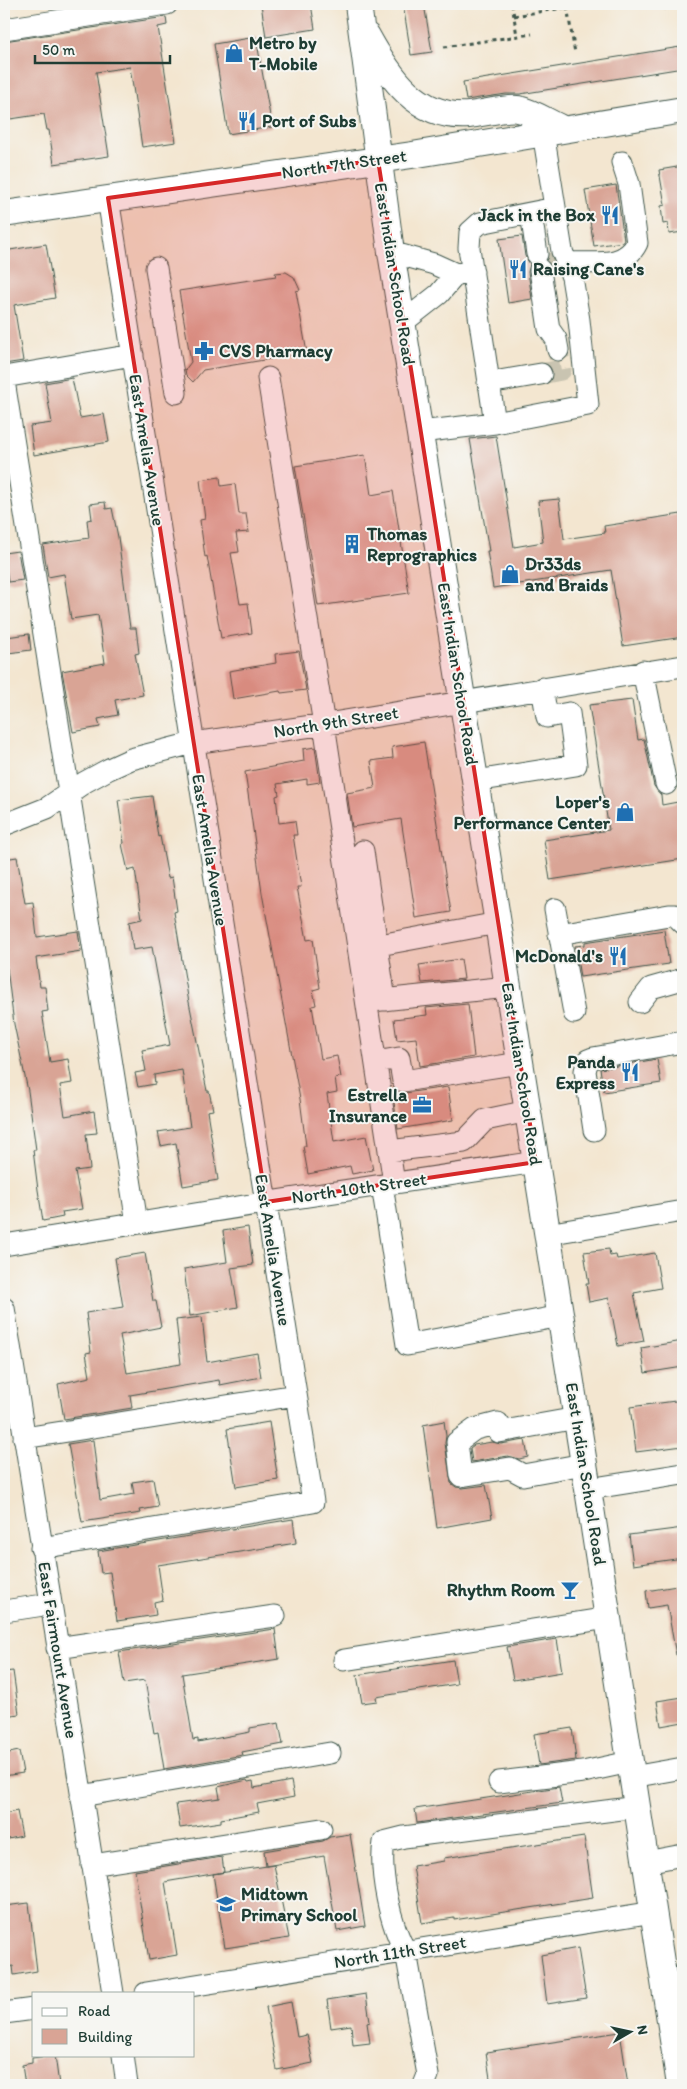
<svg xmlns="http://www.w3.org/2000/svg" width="687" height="2089" viewBox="0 0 687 2089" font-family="Itim,sans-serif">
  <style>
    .building { fill: #d9a495 }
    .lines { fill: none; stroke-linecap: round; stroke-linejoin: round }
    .minor-tunnel { stroke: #c9c4b1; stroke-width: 21; stroke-dasharray: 21 11; stroke-linecap: butt }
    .minor-casing { stroke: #3f564b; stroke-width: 23 }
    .major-casing { stroke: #3f564b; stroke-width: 28 }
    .path { stroke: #3f564b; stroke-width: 3; stroke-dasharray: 4 4; stroke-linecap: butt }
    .minor { stroke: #fff; stroke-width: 21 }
    .major { stroke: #fff; stroke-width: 26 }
    .marked { fill: #d62828; fill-opacity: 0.2; stroke: #d62828; stroke-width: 4; stroke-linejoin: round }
    .labels { text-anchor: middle; stroke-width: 4; stroke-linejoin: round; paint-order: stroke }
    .poi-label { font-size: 18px; font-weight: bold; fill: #1f3d34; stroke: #f6f6f2; text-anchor: start }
    .street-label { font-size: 18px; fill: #1f3d34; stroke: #f6f6f2 }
  </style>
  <rect width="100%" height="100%" fill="#f6f6f2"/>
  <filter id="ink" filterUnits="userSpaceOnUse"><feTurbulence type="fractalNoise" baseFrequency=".02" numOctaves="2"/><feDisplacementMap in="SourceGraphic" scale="10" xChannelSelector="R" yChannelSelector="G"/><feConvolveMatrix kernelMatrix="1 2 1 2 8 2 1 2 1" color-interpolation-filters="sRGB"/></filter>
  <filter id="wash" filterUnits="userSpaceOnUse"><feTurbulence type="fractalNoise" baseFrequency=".0096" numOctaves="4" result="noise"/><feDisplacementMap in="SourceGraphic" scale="20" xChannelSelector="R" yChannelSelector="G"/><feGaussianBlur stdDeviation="1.12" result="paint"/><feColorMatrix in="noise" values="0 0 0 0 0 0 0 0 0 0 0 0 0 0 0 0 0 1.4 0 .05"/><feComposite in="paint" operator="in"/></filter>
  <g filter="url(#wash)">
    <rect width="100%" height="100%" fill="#f3e6d0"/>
    <g id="blocks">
      <path class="building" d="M261,4H311L315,29L266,37Z
        M403,4H424L432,52L411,55Z
        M166,17L167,25L158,27L176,142L142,147L130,67L96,72L109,156L54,164L49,130H47L44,114L4,120V41Z
        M256,37L272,127L228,134L214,44Z
        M680,47L683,68L520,94H506L466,100L463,82Z
        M683,166V232L669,234L668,223L663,224L661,206L665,205L659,170Z
        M616,185L624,240L623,242L594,246L585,190Z
        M522,236L525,256L530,264L528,272L532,299L508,303L499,239Z
        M46,244L55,298L14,305L23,361L4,364V251Z
        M286,272L294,277L300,290L296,291L307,353L203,370L193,382L186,375L185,370L191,362L179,291L276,276L275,273Z
        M72,378L80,418L104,414L109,442L34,455L30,426L52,423L45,383Z
        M496,436L514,547L543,542L538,501L559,499L564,539L605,533L604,526L681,514L683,529V637L623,646L611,570L493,588L487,551H489L470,439Z
        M365,455L371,495L393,491L409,593L318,606L295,466Z
        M220,477L221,486L235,484L239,514H246L249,532L236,533L239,552L231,553L240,604L248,603L252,633L221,638L207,556L205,557L200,520L205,519L200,480Z
        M105,502L106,509L112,508L118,537L130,628H136L139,653L135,654L143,695L115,700L118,715L98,719L100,727L73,732L62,671L105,663L98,615L71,619L64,574L48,577L43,545L89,538L87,520L92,519L90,504Z
        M18,551L23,580L8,582L4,553Z
        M29,634L31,650L8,653L6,637Z
        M299,651L306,690L281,693L280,691L233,699L229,671L276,663L275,654Z
        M632,700L638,740L644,739L654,786L661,795L662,805L683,801V859L550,880L544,840L609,830L589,705Z
        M424,742L451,912L416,918L401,819L352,827L347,793L375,788L371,761L393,758L392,747Z
        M315,747L320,782L307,784V779L277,784L279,795L276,796L279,823L295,821L297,835H293L301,887H297L307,940L313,939L320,988L313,990L316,1005L312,1006L321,1059L337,1056L341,1077L335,1078L337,1092L327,1094L334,1142L366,1136L373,1170L352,1174L350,1166L308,1174L303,1146H306L300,1099L262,893L245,772L304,761L303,749Z
        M152,796L158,837L160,836L168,878L172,877L177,911L174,912L188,997L207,1091H209L213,1110L207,1111L218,1180L183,1186L176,1143L161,1146L158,1132L190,1127L182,1070L154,1075L155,1084L138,1087L135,1073L146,1071L142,1050L170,1045L152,947L133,950L129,922L142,919L135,869L128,871L122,844L124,843L118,800Z
        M17,857L25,903L33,902L37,937L78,931L81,951L36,958L40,987H45L48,1011L42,1012L50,1062L68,1059L72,1083L60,1085L65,1116L94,1111L97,1133L86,1134L90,1169L75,1171L82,1209L62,1212L63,1217L43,1221L38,1190L33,1150H36L28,1091L14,1024L7,968H5L4,959V859Z
        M664,930L669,964L580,977L575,946L585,945V942Z
        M461,959L464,979L422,983L419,965Z
        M468,1004L474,1057L420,1066L416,1038L397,1040L394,1019L427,1015L426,1008Z
        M657,1059L661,1083L604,1092L600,1069Z
        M448,1087L453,1120L398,1129L392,1089L405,1093Z
        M248,1227L253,1265L231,1268L238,1307L190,1316L184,1269L227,1262L223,1231Z
        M609,1249L610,1256L616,1255L617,1259L655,1253L661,1288L634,1293L644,1341L618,1346L609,1298L589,1302L586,1284H589L584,1252Z
        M145,1253L153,1301H156L161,1327L120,1335L127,1373L181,1364L176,1320L202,1317L207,1362L257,1353L261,1377L220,1385L219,1380L130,1395L132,1408L64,1419L58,1384L90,1377L86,1353L91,1352L86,1313L123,1307L115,1258Z
        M683,1341V1367L645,1373L641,1348Z
        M683,1400V1446L636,1452L630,1407Z
        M444,1421L446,1436L445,1443L451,1483L456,1487L463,1488L486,1485L492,1518L437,1528L423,1425Z
        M269,1422L278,1480L236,1487L227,1429Z
        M93,1440L100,1500L134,1494L132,1482L153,1479L158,1507L140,1510L141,1513L82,1522L68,1444Z
        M525,1440L528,1457L519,1459L508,1456L472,1462L470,1448L474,1445L492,1442L501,1444Z
        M293,1519L296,1543L158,1565L163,1600L154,1602L156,1615L117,1621L110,1572L101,1573L98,1551Z
        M683,1528V1558L633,1565L629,1535Z
        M683,1585V1655H676L667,1605L648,1608L646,1591Z
        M275,1629L279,1659L182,1674L193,1740L198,1739V1742L250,1732V1728L279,1723L283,1744L242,1752L243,1755L164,1769L158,1732L154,1733L145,1680L124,1683L119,1652Z
        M557,1639L562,1672L513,1680L507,1647Z
        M453,1660L457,1684L376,1697L377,1701L362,1703L357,1675Z
        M13,1671L19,1714L4,1716V1672Z
        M683,1697V1722L661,1726L657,1701Z
        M572,1728L576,1760L539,1765L534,1734Z
        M19,1751L23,1773L4,1776V1754Z
        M247,1780L248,1782L253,1781L254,1788L291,1781L294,1797L257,1804L259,1812L221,1819V1822L180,1828L176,1804L220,1798L218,1787Z
        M559,1787L562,1803L417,1823L415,1809Z
        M17,1811L22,1836L4,1840V1814Z
        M350,1834L365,1926L337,1931L324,1856L266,1866L264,1851L323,1841L330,1837Z
        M584,1837L593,1898L454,1920V1918L422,1923L413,1866L444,1861V1858Z
        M222,1857L224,1872L165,1882L177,1955L149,1960L135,1871Z
        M274,1865L289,1938L225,1948L213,1874Z
        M29,1903L37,1971L14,1975L13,1966L4,1967V1906Z
        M578,1948L586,1998L547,2004L541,1955Z
        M366,1994L370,2022L367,2023L370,2043L353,2045L351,2025L331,2028L327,2000Z
        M291,2002L297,2037L307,2035L313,2063L277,2070L266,2007Z
        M620,2032L628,2085H491L486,2052Z
        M55,2055L59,2085H25L22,2065L32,2063V2058Z"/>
    </g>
  </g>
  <g filter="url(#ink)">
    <use href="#blocks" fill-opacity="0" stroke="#3f564b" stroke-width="1"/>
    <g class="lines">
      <path class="minor-tunnel" d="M548,253L551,270
        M541,374L561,370L558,350"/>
      <g class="minor-casing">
        <path id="minor" d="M4,29L167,4
          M531,213L537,254
          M391,252L434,264L456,274L473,272
          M566,263C591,261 624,270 637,243L629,184L622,162
          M156,268L176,393
          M540,270L549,329L556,339L558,350
          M402,323L439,294L456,274
          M4,377L133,355
          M268,378L326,737L394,1183
          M4,381L137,1223
          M488,383L541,374
          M495,423L469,248L470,232L480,223L555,208
          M420,432L495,423L588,405L579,320L572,277L562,251L543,132
          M643,671L666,784
          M476,781L576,765L569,713L547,717L542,688
          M4,825L47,808L85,782L109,769L131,759L193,743L340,722L683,666
          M363,851L385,1000
          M555,909L574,1013
          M559,934L669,915H675L683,923
          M363,948L498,923
          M372,1001L508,987
          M640,1002L651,988L683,979
          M376,1062L399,1058L403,1081L520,1063
          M594,1130L585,1071L588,1060L593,1058L683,1042
          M389,1151L464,1142L485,1120L528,1111
          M382,1185L407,1345L561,1316
          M547,1234L683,1211
          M4,1245L282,1200L536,1162
          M4,1308L113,1993
          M577,1418L499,1432L498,1423L475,1429L457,1442L461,1476L510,1468L523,1475L584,1464
          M24,1438L296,1395
          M588,1489L683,1474
          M41,1548L313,1502L108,198
          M4,1611L50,1604
          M57,1648L275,1616
          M344,1660L608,1618
          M632,1777L683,1768
          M499,1782L583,1772L630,1762
          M81,1796L330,1753
          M646,1862L683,1855
          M92,1865L321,1829
          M146,1993L654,1912
          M4,2013L34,2009
          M123,2055L127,2085
          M424,2085L428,2075L406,1952C390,1925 379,1872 384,1842L404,1837L637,1807"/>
      </g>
      <g class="major-casing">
        <path id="major" d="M358,4L391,252L588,1489L680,2085
          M367,36C389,76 417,119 469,115C481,114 508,107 518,109C533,112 549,123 563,129
          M4,214L412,155L683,110"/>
      </g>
      <path class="path" d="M512,4L517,36
        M567,7L575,53
        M664,10L665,4
        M514,16L586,4
        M444,47L532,34"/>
      <use href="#minor" class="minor"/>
      <use href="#major" class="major"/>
    </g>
  </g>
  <path class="marked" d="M378,160L536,1162L266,1202L108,198Z"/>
  <defs>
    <g id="shop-bare" transform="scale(1.5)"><path d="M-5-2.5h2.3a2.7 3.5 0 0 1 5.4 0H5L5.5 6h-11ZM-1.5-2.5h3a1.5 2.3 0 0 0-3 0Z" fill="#1f6fb2" stroke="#f6f6f2" stroke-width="2.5" paint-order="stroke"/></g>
    <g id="restaurant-bare" transform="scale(1.5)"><path d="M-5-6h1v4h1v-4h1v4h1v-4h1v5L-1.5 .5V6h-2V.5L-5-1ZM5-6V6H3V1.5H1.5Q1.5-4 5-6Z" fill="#1f6fb2" stroke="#f6f6f2" stroke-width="2.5" paint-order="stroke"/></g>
    <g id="pharmacy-bare" transform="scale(1.5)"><path d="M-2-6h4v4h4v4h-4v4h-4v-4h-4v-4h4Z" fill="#1f6fb2" stroke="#f6f6f2" stroke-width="2.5" paint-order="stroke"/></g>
    <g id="building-bare" transform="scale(1.5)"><path d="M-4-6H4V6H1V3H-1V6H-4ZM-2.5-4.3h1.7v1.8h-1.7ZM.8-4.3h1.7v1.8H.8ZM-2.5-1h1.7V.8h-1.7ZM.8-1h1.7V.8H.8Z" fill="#1f6fb2" stroke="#f6f6f2" stroke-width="2.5" paint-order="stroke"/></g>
    <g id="office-bare" transform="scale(1.5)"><path d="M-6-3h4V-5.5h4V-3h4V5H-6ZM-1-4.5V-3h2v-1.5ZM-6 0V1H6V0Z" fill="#1f6fb2" stroke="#f6f6f2" stroke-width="2.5" paint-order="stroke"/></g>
    <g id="bar-bare" transform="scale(1.5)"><path d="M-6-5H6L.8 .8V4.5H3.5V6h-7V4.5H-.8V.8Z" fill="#1f6fb2" stroke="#f6f6f2" stroke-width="2.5" paint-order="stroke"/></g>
    <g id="school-bare" transform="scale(1.5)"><path d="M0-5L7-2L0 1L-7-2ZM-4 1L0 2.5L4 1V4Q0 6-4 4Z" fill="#1f6fb2" stroke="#f6f6f2" stroke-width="2.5" paint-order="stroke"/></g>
  </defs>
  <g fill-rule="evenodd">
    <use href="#shop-bare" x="234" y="53"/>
    <use href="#restaurant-bare" x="247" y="121"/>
    <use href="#restaurant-bare" x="610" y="215"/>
    <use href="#restaurant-bare" x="518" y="269"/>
    <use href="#pharmacy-bare" x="204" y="351"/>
    <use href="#building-bare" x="352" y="544"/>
    <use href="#shop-bare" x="510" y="574"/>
    <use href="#shop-bare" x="625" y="812"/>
    <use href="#restaurant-bare" x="618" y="956"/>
    <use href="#restaurant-bare" x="630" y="1072"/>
    <use href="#office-bare" x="422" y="1105"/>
    <use href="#bar-bare" x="570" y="1590"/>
    <use href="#school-bare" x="226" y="1904"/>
  </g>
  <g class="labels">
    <g class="poi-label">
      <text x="249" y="49">Metro by<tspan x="249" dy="21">T-Mobile</tspan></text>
      <text x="262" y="127">Port of Subs</text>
      <text x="595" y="221" text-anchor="end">Jack in the Box</text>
      <text x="533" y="275">Raising Cane's</text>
      <text x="219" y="357">CVS Pharmacy</text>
      <text x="367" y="540">Thomas<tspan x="367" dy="21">Reprographics</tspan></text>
      <text x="525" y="570">Dr33ds<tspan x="525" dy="21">and Braids</tspan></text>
      <text x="610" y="808" text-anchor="end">Loper's<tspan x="610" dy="21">Performance Center</tspan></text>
      <text x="603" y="962" text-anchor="end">McDonald's</text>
      <text x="615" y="1068" text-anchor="end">Panda<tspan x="615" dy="21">Express</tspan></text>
      <text x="407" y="1101" text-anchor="end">Estrella<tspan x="407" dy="21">Insurance</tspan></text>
      <text x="555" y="1596" text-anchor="end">Rhythm Room</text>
      <text x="241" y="1900">Midtown<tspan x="241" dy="21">Primary School</tspan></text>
    </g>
    <g class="street-label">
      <text transform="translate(344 164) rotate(-8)" y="6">North 7th Street</text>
      <text transform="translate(395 274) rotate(81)" y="6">East Indian School Road</text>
      <text transform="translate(147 450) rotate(81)" y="6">East Amelia Avenue</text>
      <text transform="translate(458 674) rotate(81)" y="6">East Indian School Road</text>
      <text transform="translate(336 722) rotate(-9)" y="6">North 9th Street</text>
      <text transform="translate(210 850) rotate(81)" y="6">East Amelia Avenue</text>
      <text transform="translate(522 1074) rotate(81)" y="6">East Indian School Road</text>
      <text transform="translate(359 1188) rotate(-8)" y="6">North 10th Street</text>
      <text transform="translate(273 1250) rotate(81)" y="6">East Amelia Avenue</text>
      <text transform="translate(586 1474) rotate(81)" y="6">East Indian School Road</text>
      <text transform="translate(58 1650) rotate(81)" y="6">East Fairmount Avenue</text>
      <text transform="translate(400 1952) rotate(-9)" y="6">North 11th Street</text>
    </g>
  </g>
  <rect width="687" height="2089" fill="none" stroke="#f6f6f2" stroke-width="20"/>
  <rect x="32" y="1992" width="162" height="65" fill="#f6f6f2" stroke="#a0aca6"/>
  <rect x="42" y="2008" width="25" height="8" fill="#ffffff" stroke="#a0aca6"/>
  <text x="78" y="2016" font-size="15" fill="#1f3d34">Road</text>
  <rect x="42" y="2029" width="25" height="15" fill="#d9a495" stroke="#a0aca6"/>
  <text x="78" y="2042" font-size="15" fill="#1f3d34">Building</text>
  <g transform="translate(630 2032) rotate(81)" stroke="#f6f6f2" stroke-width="4" paint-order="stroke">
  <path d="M0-4L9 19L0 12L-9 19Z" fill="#1f3d34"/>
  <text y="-8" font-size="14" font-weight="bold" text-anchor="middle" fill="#1f3d34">N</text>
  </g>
  <path d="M35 55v8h135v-8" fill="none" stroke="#1f3d34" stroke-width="2.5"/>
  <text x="42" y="55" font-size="15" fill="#1f3d34" stroke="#f6f6f2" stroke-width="4" paint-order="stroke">50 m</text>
</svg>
